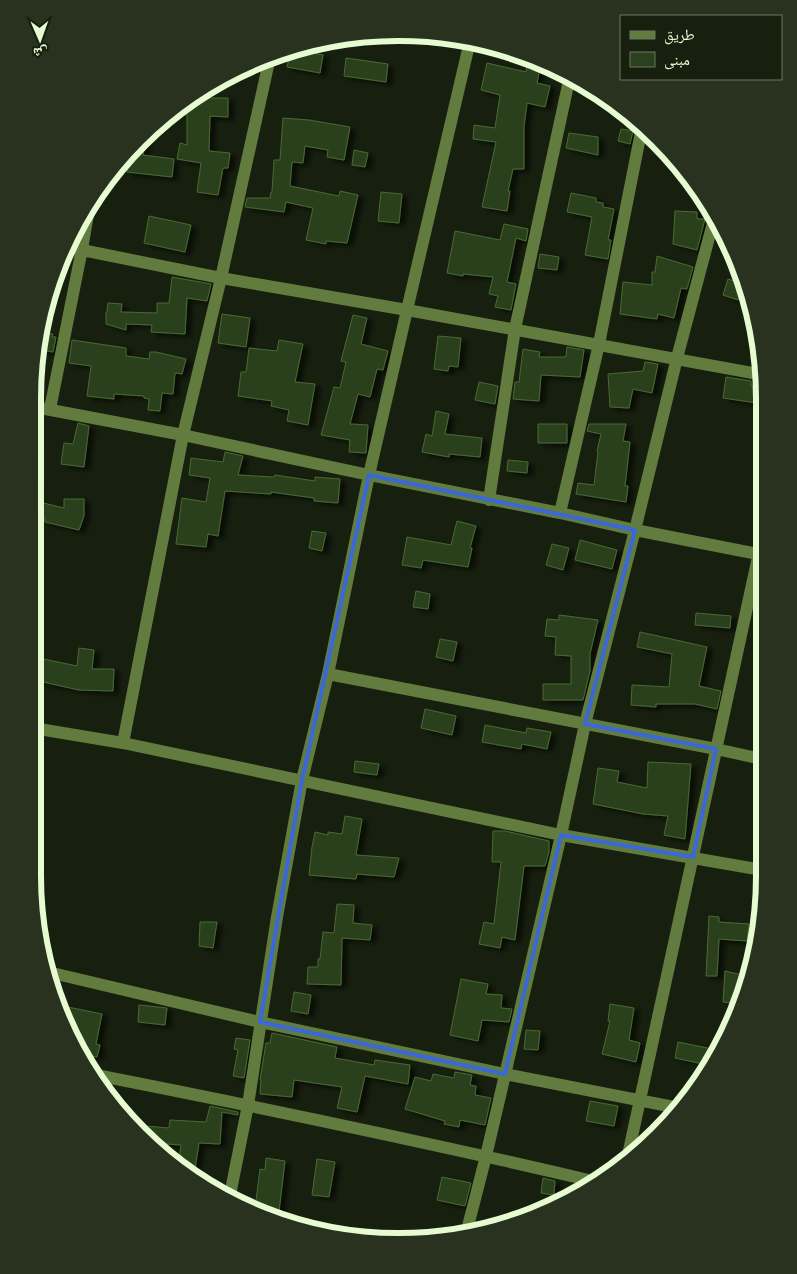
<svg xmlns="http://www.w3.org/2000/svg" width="797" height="1274" viewBox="0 0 797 1274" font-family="'Sofia Sans Condensed','Noto Naskh Arabic',sans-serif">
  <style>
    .building { fill: #2b401d; stroke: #486a30; filter: url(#shadow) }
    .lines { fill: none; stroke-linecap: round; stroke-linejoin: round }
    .minor { stroke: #617c3e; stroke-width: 12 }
    .marked { fill: none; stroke: #3b68d7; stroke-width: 4; stroke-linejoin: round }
    .rim { fill: none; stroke: #e6fbd2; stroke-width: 6 }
  </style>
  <defs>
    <filter id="shadow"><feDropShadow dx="5.5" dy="3" stdDeviation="2.5" flood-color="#0009"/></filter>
  </defs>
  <rect width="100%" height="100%" fill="#17200f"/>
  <path class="building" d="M293,49L323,55L320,73L287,67L291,50Z
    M346,58L388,64L386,82L344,76Z
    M487,63L526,72L527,65L540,68L537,83L550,86L545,107L527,103L524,127V169H513L508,191H510L507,211L482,207L496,142L473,139L474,125L495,128L500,95L481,90Z
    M193,98H228V117L210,116L209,151L230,153L228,168H223L218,195L197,192L201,163L177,159L180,143L187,145V115L173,112Z
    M283,118L309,120L350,127L344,160L327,157L328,150L305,146L303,163L292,162L290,186L339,196L340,191L358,195L347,243L326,241V244L306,240L313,208L286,202L284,212L245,207L247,198H270L271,192H272L274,160H280Z
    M621,129L633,131L630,144L618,141Z
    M569,133L598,137V155L566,148Z
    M146,135L143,155L174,159L172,177L127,172L129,154Z
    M354,150L368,153L365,167L352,165Z
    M381,192L402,194L399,223L378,221Z
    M571,193L596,198V202L603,203V207L614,209L608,240H611L608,259L585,255L592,217L567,212Z
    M675,211L697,212V219H705L697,250L673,244Z
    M149,216L191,225L185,252L144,243Z
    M504,224L528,229L526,241L516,238L507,282L516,284L511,310L495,307L498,296L489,294L493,277L463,274V276L447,273L455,231L500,240Z
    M540,254L559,257L557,270L538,268Z
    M657,256L693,267L687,289L681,288L674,318L658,314L657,319L620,314L623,282L652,285V272H655Z
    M172,277L211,284L207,301L187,298L185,334L151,332L152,325L126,324V330L106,324V312H107L108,303L122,304L121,312L157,313V303H169Z
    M728,279L743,284L738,300L723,295Z
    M222,314L250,318L246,347L218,343Z
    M353,315L367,318L361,344L388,351L383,370L377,369L370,397L358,394L350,424L368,425L366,453L349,452L350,440L321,435L334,387L340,388L346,362L341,361Z
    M41,332L53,334L52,337H56L53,352L36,349Z
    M438,336L461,338L458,367L449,366L448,371L434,369Z
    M72,340L126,348V356L149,359L150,352H156L186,359L182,374L175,373L173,394L162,393L160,411L148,410L149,399L144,398V396L114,394V399L87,396L91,366L69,363Z
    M279,340L303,344L295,382L315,384L308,425L287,421L289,410L271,406L272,401L238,396L241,372H246L249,348L277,351Z
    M567,347L584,350L580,377L541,375L539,401L513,399L515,382H519L523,349L540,352L539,357H566Z
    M645,362L658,364L652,393L633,389L629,408L610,407L608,374L643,371Z
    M726,377L751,381V386L764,387V404L723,398Z
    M479,382L498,386L495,404L475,400Z
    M436,411L449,414L445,434L482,438L480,457L449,454V457L422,452L426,434L432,436Z
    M78,423L89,426L84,467L61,464L64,443L73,444Z
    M538,424H567V443H538Z
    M589,424H626L623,441L630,442L625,486H628L626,502L576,494L578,483L594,485L598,452L597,451L601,434L587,431Z
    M225,452L243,456L238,475L274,477L275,475L315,481V477L340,479L338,503L314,501V498L271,492V494L225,491L218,536L208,534L206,547L176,544L182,498L206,502L210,478L189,475L191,458L223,462Z
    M508,460L528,462L527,473L507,471Z
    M64,499H84V516L79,530L45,522V518L35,516V501L64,508Z
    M457,521L476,526L470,548H472L468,567L423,560L421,568L402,565L407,537L451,545Z
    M312,531L326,533L322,551L309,548Z
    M580,540L617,550L612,569L575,560Z
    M552,544L569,548L563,570L546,565Z
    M416,591L430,594L428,609L413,607Z
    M696,613L731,616L730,628L695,625Z
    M559,615L598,620L590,654V671L583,700H543V684H571V656L555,655L556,637L545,636L547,619L559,620Z
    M640,632L707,647L699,686L721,691L717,709L695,704H656V707L631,705L632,685L669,687L672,654L637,647Z
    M440,639L457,642L453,661L436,657Z
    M79,648L94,650L92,669H114L113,691L79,690L34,680V657L77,666Z
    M425,709L456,716L452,735L421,728Z
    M485,725L526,733L527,728L551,732L547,749L522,744L521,749L482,742Z
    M355,761L379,764L377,775L354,772Z
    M648,762L691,764L685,839L664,835L668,816L643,814L593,804L598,768L619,771L617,782L647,788Z
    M345,816L362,819L356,855L399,858L394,877L357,874L356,879L309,875L312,847L315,832L328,835V832L342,834Z
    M493,831H505L549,841V852L545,866H524L515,940L502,937L500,948L479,944L484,922L494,924L501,862H492Z
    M337,904L354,905L353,923L372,925L370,940L342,938L341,985L307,984L308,967H318V959H320L323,932L334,933Z
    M709,916L719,917V922L749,924L747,941L719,939L717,976H706Z
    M200,922H217L213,948L199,946Z
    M725,971L747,976L740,1004L723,1002Z
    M461,979L488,984L486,994L502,995L501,1008L512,1009L509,1022L482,1020L478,1041L450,1035Z
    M294,992L311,995L308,1014L291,1011Z
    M610,1004L634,1008L629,1040L640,1043L636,1062L602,1054L610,1021H608Z
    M58,1005L102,1014L96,1044L100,1045L97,1057L85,1055L78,1041L79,1031L71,1029Z
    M139,1005L167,1008L165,1025L138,1022Z
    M526,1030L540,1031L538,1050L524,1049Z
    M272,1033L337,1047L335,1058L374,1065L375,1060L410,1065L408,1084L365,1076L357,1112L337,1108L342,1087L294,1080L292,1097L260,1094L261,1080H260L266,1043H270Z
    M236,1038L250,1040L244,1078L233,1076L238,1050L234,1049Z
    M678,1042L717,1050L708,1065L675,1058Z
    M455,1072L472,1075L470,1085L476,1086L475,1095L491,1098L485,1125L460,1120L459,1127L444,1124L445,1121L405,1109L415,1077L431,1081L433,1074L454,1078Z
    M590,1101L618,1106L614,1126L586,1121Z
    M210,1106L238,1112V1115L222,1112L220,1144L199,1143L194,1176L178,1167L181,1145L153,1143L135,1125L169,1128L170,1120L206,1122Z
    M266,1158L285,1161L278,1220L255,1208L260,1169L265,1170Z
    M317,1159L335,1162L329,1197L312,1195Z
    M442,1177L471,1183L465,1206L437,1200Z
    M543,1178L555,1181L554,1195L541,1193Z"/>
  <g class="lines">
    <path class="minor" d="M67,247L221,278L407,310L764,375
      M35,407L183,435L369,475L560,513L635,530L763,555
      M50,409L82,249L89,209
      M489,500L515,329L570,76
      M560,513L599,344L642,127
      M328,674L716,749L762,759
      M33,728L123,743L561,835L762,870
      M123,743L183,435L221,278L270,57
      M48,972L260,1022L505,1074L679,1108
      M96,1075C264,1108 431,1143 597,1182
      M628,1155L763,534
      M230,1195L248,1105L277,917L302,780L328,674L369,475L407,310L470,41
      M467,1230L486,1156L561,835L585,724L635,530L677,358L715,215"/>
  </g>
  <path class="marked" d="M369,475L635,530L585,724L716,749L693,857L561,835L505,1074L260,1022L302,780Z"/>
  <path d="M0 0H797V1274H0ZM398 41H399A357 357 0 0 1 756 398V876A357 357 0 0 1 399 1233H398A357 357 0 0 1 41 876V398A357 357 0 0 1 398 41Z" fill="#28321f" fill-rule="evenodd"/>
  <path class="rim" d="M398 41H399A357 357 0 0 1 756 398V876A357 357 0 0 1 399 1233H398A357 357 0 0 1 41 876V398A357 357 0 0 1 398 41Z"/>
  <rect x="620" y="15" width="162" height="65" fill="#17200f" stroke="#6a785d"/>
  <rect x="630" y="31" width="25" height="8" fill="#617c3e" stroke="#6a785d"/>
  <text x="664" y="40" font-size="15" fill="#e6fbd2">طريق</text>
  <rect x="630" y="52" width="25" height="15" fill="#2b401d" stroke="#6a785d"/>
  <text x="664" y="65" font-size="15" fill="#e6fbd2">مبنى</text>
  <g transform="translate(40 40) rotate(178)" stroke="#17200f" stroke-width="4" paint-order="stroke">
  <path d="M0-4L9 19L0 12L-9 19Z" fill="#e6fbd2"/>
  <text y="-8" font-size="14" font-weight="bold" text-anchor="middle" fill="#e6fbd2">ش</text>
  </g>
</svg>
